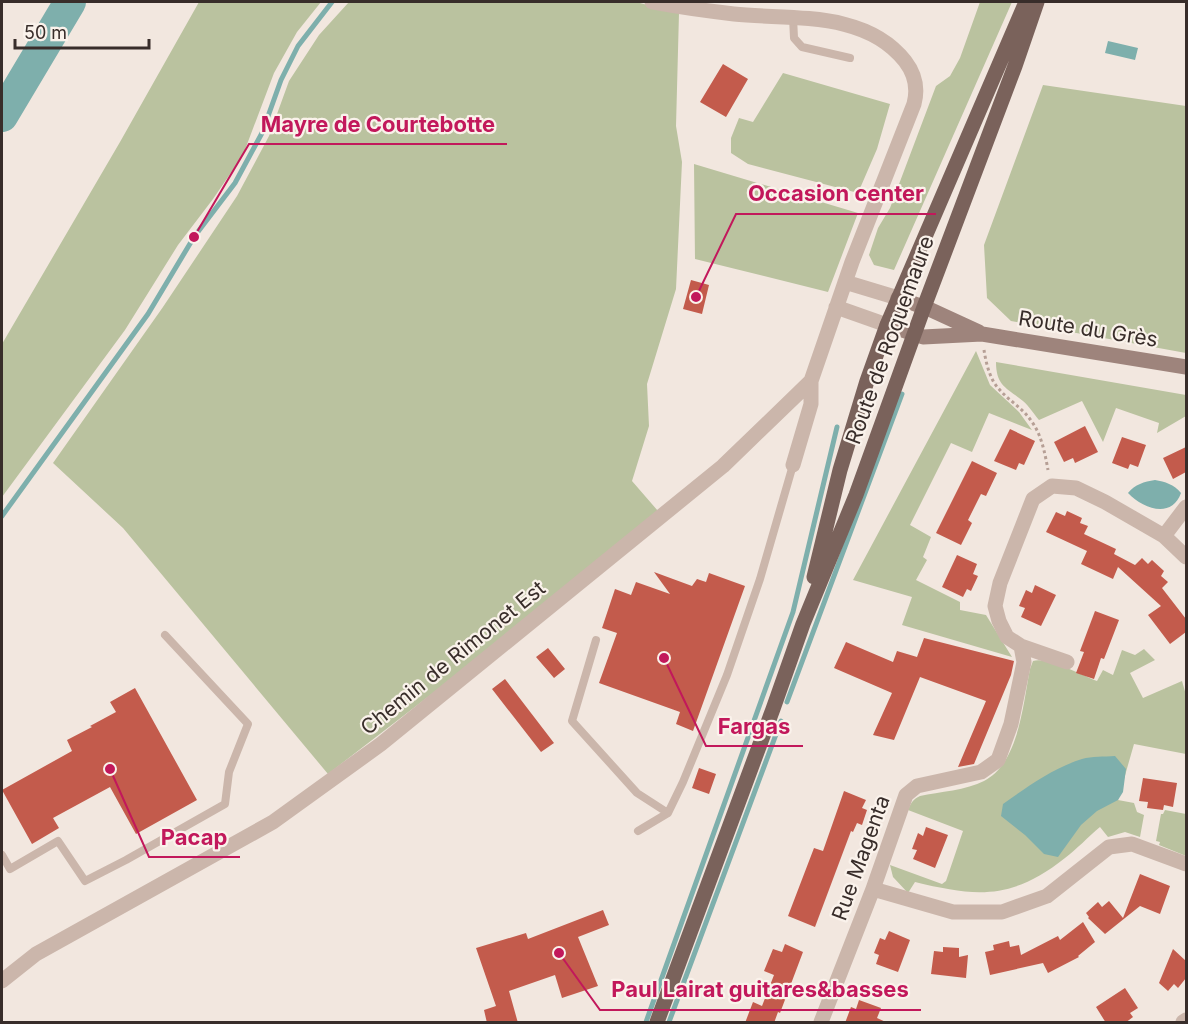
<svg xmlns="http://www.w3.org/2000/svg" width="1188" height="1024" viewBox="0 0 1188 1024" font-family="Inter,sans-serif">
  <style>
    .green { fill: #bac29f }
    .water { fill: #7eafac }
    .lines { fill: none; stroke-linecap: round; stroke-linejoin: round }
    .stream { stroke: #7eafac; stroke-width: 5 }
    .river { stroke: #7eafac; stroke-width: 32 }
    .building { fill: #c35b4c }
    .path { stroke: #b69f95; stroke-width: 3; stroke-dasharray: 3 3; stroke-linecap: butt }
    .lane { stroke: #cbb6ab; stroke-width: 8 }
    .street { stroke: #cbb6ab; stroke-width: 15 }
    .secondary { stroke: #9e847c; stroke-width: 15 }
    .primary { stroke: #7a625b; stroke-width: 15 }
    .labels { text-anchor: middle; stroke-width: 4.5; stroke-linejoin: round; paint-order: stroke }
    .street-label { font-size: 21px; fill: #382d2a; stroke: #faf2eb }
    .leader { fill: none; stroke: #c2185b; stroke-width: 2 }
    .callout-dot { fill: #c2185b; stroke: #faf2eb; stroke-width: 2 }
    .callout-label { font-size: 22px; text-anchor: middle; font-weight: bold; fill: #c2185b; stroke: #faf2eb; stroke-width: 4.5; stroke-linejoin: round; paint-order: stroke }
  </style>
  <rect width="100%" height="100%" fill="#f2e7df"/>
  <path class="green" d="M199,2H321L297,32L274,73L243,155L213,199L178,245L125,330L2,497V344L120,142Z
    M349,2H636L679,13L676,126L682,162L676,289L647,384L649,426L632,481L658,511L481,656L328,774L123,528L53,463L163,307L237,196L269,136L289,81L319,35Z
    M980,2H1012L894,270L874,265L869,255L878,228L890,208L936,86L950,76L960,58Z
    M783,73L890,104L877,149L858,193L748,164L731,153V138L739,118L753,122Z
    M1043,85L1186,106V353L1011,321L987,298L984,245Z
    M694,164L858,213L828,292L695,259Z
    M976,351L990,385L1019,412L1032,430L989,413L972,452L951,443L910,525L931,537L923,557L927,560L916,580L960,602V610L986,615L1012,657L902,625L912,597L853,580Z
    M996,362L1186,395V416L1157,433L1159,423L1116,408L1103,442L1082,401L1039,420C1034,414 1029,406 1023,401C1007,388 996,386 996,362Z
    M1144,649L1155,660L1130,673L1143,698L1182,681L1186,695V754L1134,744L1118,800L1134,803L1137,812L1144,815L1140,837L1125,832L1108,837L1100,827C1088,837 1077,849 1065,858C1012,900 977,897 915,882L908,893L893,877L890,865L942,884L946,881L963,831L908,810C911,803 913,799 920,796C939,792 967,790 984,781C1019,763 1023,704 1030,669L1033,661C1047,656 1082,675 1097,681L1103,670L1113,675L1122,650L1135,655Z
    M1165,810L1186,814V856L1159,845L1160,842L1156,841L1161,814H1163Z"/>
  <path class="water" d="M1108,41L1138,48L1135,60L1105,53Z
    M1155,480C1165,482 1174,484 1181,493C1172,519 1143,509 1128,493C1135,484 1144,482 1155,480Z
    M1115,756L1126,769L1123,792L1118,800L1097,811L1081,825L1058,857L1044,854L1025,835L1001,816L1003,804C1027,787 1053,768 1082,759C1092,756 1104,757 1115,756Z"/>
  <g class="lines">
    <path class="stream" d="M2,516L148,314L194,237L235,183L262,133L281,80L298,46L332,2
      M787,702L902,394
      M646,1022L793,612L837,427
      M669,1022L781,721"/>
    <path class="river" d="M2,116L70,2"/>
  </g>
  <path class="building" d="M723,64L748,79L726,117L700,102Z
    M691,280L709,285L702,314L683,309Z
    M1085,426L1098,452L1075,463L1073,458L1064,462L1054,442Z
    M1010,429L1035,441L1024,465L1019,463L1016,470L994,461Z
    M1122,437L1146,445L1138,467L1130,464L1128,469L1112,463Z
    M1186,447V472L1173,479L1163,458Z
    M972,461L997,473L986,496L981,494L968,520L972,523L961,545L936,533Z
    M1067,511L1082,518L1080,523L1088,526L1084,534L1116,549L1114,554L1135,565L1142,558L1148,564L1152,560L1164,571L1161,576L1168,582L1162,588L1186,619V632L1170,644L1148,615L1161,606L1118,567L1113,579L1081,564L1087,551L1046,532L1056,512L1065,516Z
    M957,555L977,564L973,574L978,576L971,591L967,589L963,597L942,587Z
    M654,572L692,586L697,579L706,582L709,573L745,586L693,731L676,724L680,712L599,683L617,633L602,628L615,589L631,595L636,582L670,594Z
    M1035,585L1056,595L1041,626L1021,617L1025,608L1019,606L1026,590L1032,593Z
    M1095,611L1119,620L1104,659L1101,658L1094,679L1076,673L1084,652L1080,651Z
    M924,638L1014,661L1011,675L974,764L958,767L986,701L920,677L894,740L873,735L892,693L834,668L846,642L893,662L897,651L917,657Z
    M548,648L565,669L554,678L536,657Z
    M505,679L554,743L541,752L492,689Z
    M135,688L197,800L136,834L110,787L53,818L59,828L32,844L2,790L72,751L67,740L92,727L90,726L116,712L110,702Z
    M699,768L716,774L709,794L692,788Z
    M1143,778L1177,783L1173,807L1164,805L1163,810L1147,808L1148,802L1139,801Z
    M844,791L866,800L862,808L867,810L862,825L857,823L853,832L851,831L815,927L788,916L814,848L823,851Z
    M926,827L948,835L935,868L913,859L917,850L912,849L918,833L923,836Z
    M1140,874L1170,886L1160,914L1140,906L1105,934L1088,918L1089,917L1086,913L1098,902L1102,907L1109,901L1123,918Z
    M603,910L609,925L578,937L598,986L562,998L555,975L509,991L518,1023H487L484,1010L496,1006L476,948L526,933L528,939Z
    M1083,922L1095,942L1078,956L1079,957L1048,973L1043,963L990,975L985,952L994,950L993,945L1009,941L1010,947L1019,945L1021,955L1058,936L1060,940Z
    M889,931L910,940L898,972L876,964L879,955L874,953L880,938L885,940Z
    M785,944L803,952L780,1013L778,1012L774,1023H745L753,1002L762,1006L774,975L764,971L773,949L782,952Z
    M943,947L959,948V957L968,955L966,978L931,974L934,951L943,952Z
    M1173,949L1186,961V978L1178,988L1174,984L1168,991L1159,983Z
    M1125,988L1138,1008L1130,1013L1133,1017L1125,1023H1106L1096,1007Z
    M859,1000L881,1008L877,1018L888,1023H845L851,1007L856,1009Z"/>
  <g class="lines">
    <path class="path" d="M984,350C986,363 990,380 999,389C1009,401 1023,408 1032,422C1042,436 1045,454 1048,470"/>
    <path class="lane" d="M793,17L794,38L802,47L850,58
      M596,640L572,721L637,793L668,813
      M638,831L668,813L683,782L727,675L760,579L793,465
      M2,855L10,869L58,841L85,881L126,860L225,804L229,772L248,724L165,635"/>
    <path class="street" d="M845,282L898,298
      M836,307L887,325
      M793,465L811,404V381
      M1164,536L1186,507
      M1021,646L1067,662
      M873,889L953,912H1002L1047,896L1109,847L1132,844L1186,864
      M2,981L36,954L273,822L381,744L723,466L811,381L852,262L914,104C918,89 915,74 905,61C865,10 791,20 734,14C707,11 679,7 652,2
      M821,1022L873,889L906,795L917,786L981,772L998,760L1011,724L1024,662L1021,646L1007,637L999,621L995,606L1000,583L1033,499L1052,486L1076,488L1105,502L1164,536L1186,557
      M1183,1022L1186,1020"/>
    <path class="secondary" d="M898,298L929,309L979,332
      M887,325L923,337L982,334L1186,367"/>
    <path class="primary" d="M814,577L840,470L867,381L887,325L1026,2
      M657,1022L773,709L803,624L856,495L924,307L1015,66L1037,2"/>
  </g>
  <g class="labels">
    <g class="street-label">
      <text transform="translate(1088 329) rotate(9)" y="7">Route du Grès</text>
      <text transform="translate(890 340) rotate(-70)" y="7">Route de Roquemaure</text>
      <text transform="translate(453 658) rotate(-39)" y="7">Chemin de Rimonet Est</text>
      <text transform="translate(861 858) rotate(-70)" y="7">Rue Magenta</text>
    </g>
  </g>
  <path class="leader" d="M194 237L249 144H507M696 297L736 214H936M664 658L706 746H803M110 769L149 857H240M559 953L600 1010H921"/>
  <g class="callout-dot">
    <circle cx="194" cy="237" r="6"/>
    <circle cx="696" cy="297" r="6"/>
    <circle cx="664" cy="658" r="6"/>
    <circle cx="110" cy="769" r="6"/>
    <circle cx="559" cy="953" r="6"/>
  </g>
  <g class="callout-label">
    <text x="378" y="132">Mayre de Courtebotte</text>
    <text x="836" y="201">Occasion center</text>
    <text x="754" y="734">Fargas</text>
    <text x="194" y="845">Pacap</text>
    <text x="760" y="997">Paul Lairat guitares&amp;basses</text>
  </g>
  <rect width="1188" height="1024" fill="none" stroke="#382d2a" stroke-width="6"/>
  <path d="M15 39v9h134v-9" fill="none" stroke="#382d2a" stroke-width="3"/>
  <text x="24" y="39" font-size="18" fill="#382d2a" stroke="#faf2eb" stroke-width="4.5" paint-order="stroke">50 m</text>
</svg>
